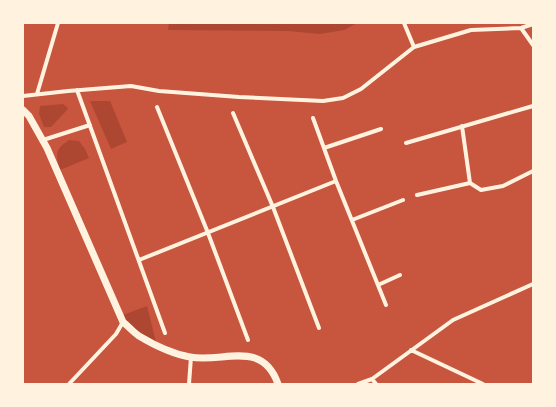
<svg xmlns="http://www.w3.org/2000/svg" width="556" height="407" viewBox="0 0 556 407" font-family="Figtree,sans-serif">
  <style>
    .green { fill: #ae4732 }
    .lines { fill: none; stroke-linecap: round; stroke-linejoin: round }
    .minor { stroke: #fff3e0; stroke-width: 4 }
    .tertiary { stroke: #fff3e0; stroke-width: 7 }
  </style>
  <rect width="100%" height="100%" fill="#c8553d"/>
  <path class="green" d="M169,23H357L344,30L320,34L288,31L168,30Z
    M90,101H110L127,142L111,149Z
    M63,104L68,108L67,110L51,127H44L39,114L40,106Z
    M69,140L79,141L85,149L89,158L60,170C56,154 54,150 69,140Z
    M147,306L156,342C143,336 128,330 123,315Z"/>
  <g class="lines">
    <path class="minor" d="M404,23L414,47
      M521,28L533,45
      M77,90L165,333
      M37,94L58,23
      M23,96L68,91L131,86L159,91L239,97L323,101L343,98L361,89L414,47L471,30L521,28L533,24
      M157,107L208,233L248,340
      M233,113L273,207L319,328
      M313,118L336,181L386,305
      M462,126L470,183
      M43,140L90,125
      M406,143L533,106
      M324,148L381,129
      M470,183L481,190L503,186L533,171
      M417,195L470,183
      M352,220L403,200
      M139,260L336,181
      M378,285L400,275
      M411,350L483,384
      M372,379L376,384
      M69,384L116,334L123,322
      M189,384L191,357
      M358,384L372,379L453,320L533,284"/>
    <path class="tertiary" d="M23,110L29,116L47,148L123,322C128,326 133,332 139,336C154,345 173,354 190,357C224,363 262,339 278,384"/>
  </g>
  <rect width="556" height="407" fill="none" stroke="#fff3e0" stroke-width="48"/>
</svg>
